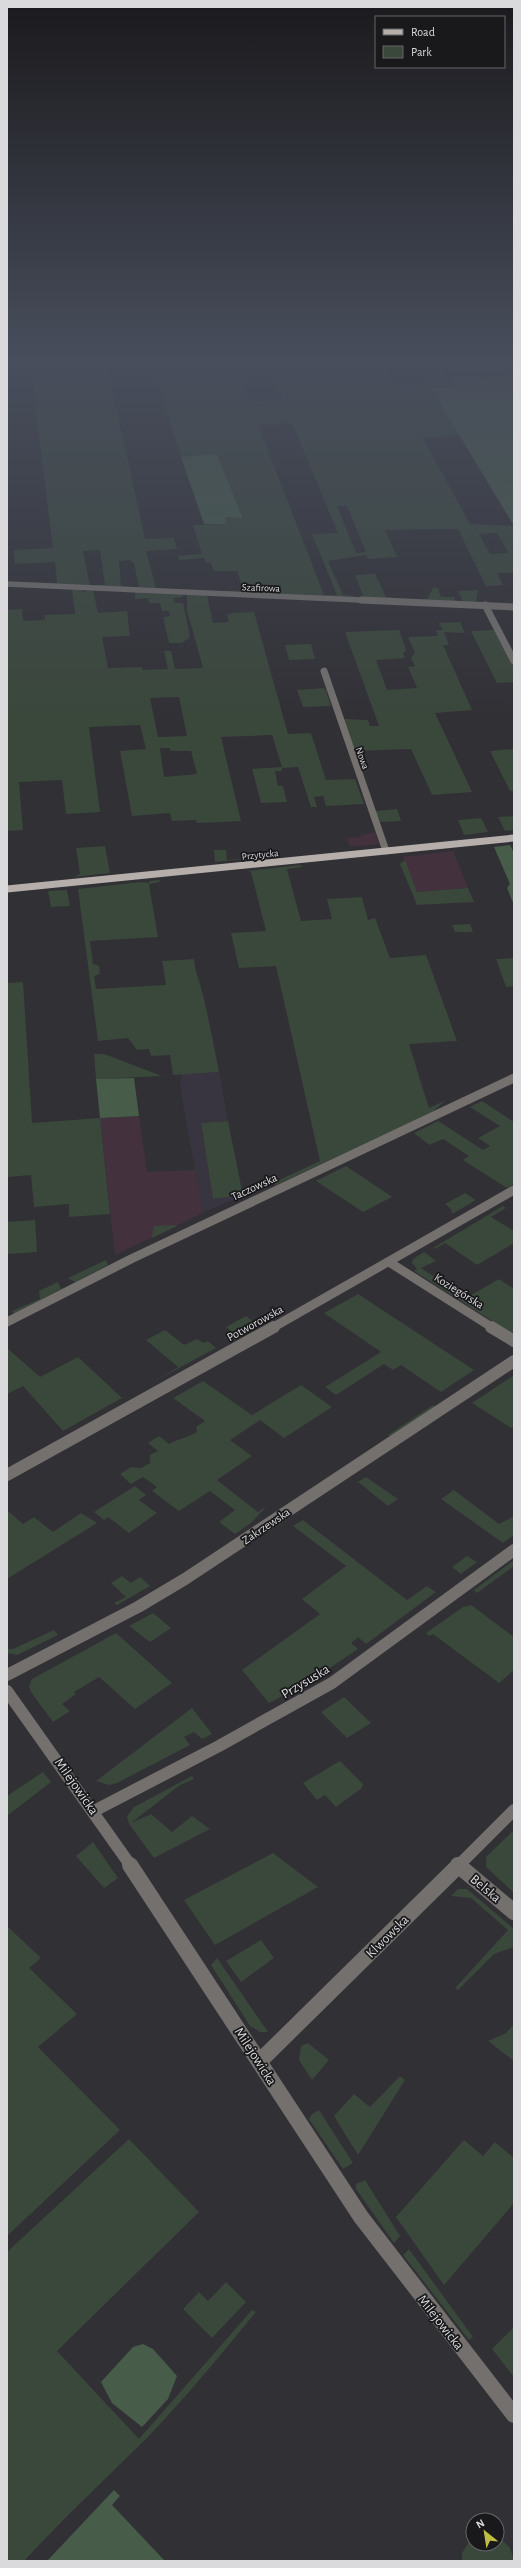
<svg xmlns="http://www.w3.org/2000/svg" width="521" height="2568" viewBox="0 0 521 2568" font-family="'Alegreya Sans',sans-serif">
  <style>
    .commercial { fill: #43323e }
    .built { fill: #383541 }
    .green { fill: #3a473b; fill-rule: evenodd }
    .forest { fill: #475d4a }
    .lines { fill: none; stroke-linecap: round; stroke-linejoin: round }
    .minor-far4 { stroke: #73706e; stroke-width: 5.5 }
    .minor-far3 { stroke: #73706e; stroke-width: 7 }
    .minor-far2 { stroke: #73706e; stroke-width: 9 }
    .minor-far1 { stroke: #73706e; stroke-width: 12 }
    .minor { stroke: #73706e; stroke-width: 16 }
    .major { stroke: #b5aeab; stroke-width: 7 }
    .labels { text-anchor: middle; stroke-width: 3.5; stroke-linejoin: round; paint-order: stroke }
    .far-street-label { font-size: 10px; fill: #dadadd; stroke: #19181b }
    .street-label { font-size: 12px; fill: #dadadd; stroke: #19181b }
    .near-street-label { font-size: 14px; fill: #dadadd; stroke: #19181b }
  </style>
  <rect width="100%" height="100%" fill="#313035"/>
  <path class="commercial" d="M375,832L379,844L350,847L346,838L361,837V835Z
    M453,851L468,888L417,892L403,857Z
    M139,1116L147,1172L196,1170L203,1213L115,1255L100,1118Z"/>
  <path class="built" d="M219,1072L228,1121L201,1123L213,1199L243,1195L203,1213L180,1087L182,1074Z"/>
  <path class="green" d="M7,360H106L145,539L174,538L177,549L146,551L156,588L139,587L134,563L129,560L119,561L121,586L130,587H96V585H105L100,550L83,551L90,586L7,582L57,583L55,562L15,564L14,550L53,548L31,368L7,369Z
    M152,360H233L250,402L283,400L264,360H379L396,387L430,386L414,360H435L446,374L451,387L431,388L460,435L423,438L470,524L514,526V573H497L503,585L486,586L458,529L385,530L397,557L368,559L366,555L328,561L343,595L356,596L355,598L204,591H244L237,571H214L211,563L206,562L204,558L179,560L178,556L202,554L193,525L226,524L224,517H243L217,454L181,457L168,415L162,413L166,408ZM292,423L338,533L312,534L337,595H324L258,425ZM337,506H347L366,552L356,553ZM497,533L508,552L507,553L490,554L479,534Z
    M440,360H514V373L475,375L450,373L447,371Z
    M375,574L386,597L395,598L394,600L364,598L355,575Z
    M433,588H438L441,597H455L454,601H426L425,599H427Z
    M72,589L82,590V592L93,590L98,613L127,611L130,636L102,637L108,668L142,667L143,670L168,669L164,651H171L175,669L203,668L187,610V595H207L213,623L229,622L227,615L232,613L254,612L288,734L311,733L326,780L355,779L364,804L326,806L323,796L314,797L317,807H311L298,767L282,768V771H275L278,786H283L287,802L261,803L252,769L282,767L272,735L221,737L241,821L197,823L196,820L172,821L170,813L132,816L120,751L146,749L140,725L89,727L100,812L66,814L62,780L19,782L23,830L7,831V610L22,609L23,621L45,620L44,615L75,614ZM179,697L187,736L158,737L150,698ZM160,748H170V751H191L197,774L164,777Z
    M478,590L476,602H463L458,591Z
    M135,592L182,594L183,597L173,598L175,603H183L190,637L182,643H169L163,617L170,616L169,611H162L160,603H149L148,598L135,599Z
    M460,622L465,633L444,632L449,645H443L472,710L435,713L472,792L432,795L411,749L353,751L343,721L345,719L368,720L370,726H379L345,632L399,630L406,650L403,653L405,658L376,660L387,690L417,688L408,667L415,666L411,658L415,652L408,637L438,636L436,630H443L439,623Z
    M494,630L514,666V682L497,683L471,631Z
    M311,644L315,659L289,660L285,645Z
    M323,688L326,690L331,706L303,707L297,690Z
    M514,749V791H510L490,751Z
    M397,809L401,821L380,822L375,811Z
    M514,816V830L505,831L498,817Z
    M481,818L488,832L464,835L458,820Z
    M105,846L110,873L73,877L80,874L76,848Z
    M214,850H226L227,860L262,857L215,862Z
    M405,860L417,892L468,888L474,902L417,905L400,864Z
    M301,865L302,867L287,869L301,921L332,919L327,899L362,897L368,920L375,918L390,958L426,955L457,1041L409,1044L429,1108L446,1100L431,1113L276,1185L273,1183L320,1161L276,966L239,968L231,933L266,931L251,872L248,871Z
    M159,880L160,882L149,884L158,937L90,941L93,964L99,966L100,974L94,976L96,989L166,985L162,961L194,959C195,973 200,982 203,995C209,1020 214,1046 219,1072L173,1075L170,1055L151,1056L149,1049L137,1050L128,1038L98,1041L78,889L141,882L149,883V881Z
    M67,890L70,906L51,907L48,891Z
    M470,924L473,932H455L452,925Z
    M514,958V986L506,987L496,959Z
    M23,982L32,1123L100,1118L110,1214L69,1217V1204L34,1207L31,1175L7,1177V983Z
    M94,1054H104L162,1076L96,1079Z
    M482,1101L514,1122V1184L507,1188L463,1160L469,1156L443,1139L429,1145L414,1133L438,1121L483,1150L490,1146L478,1138L500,1126L470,1107Z
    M228,1121L243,1195L213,1199L201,1123Z
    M346,1166L391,1196L392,1197L363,1212L316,1181Z
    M465,1193L476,1200L452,1214L451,1209L445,1204Z
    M503,1206L506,1208L491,1217L514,1231V1243L477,1265L445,1243L435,1249L433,1248Z
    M35,1220L37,1252L7,1254V1222Z
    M175,1225L177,1226L152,1238L154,1226Z
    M424,1252L436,1261L421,1268L466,1298L499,1279L514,1289V1335L414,1271L417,1269L412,1263L413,1259Z
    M106,1260L108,1265L75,1282L68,1278Z
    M58,1282L61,1289L14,1314L12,1311L40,1299L39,1291Z
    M358,1294L474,1370L441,1392L401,1365L393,1370L384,1364L336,1395L325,1387L381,1352L324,1313Z
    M246,1316L258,1325L229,1341L228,1339L236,1335L226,1327Z
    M165,1330L184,1345L197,1339L203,1343L208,1341L216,1348L153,1382L178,1367L146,1340Z
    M7,1348L40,1377L78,1357L122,1398L63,1431L23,1386L7,1394Z
    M514,1375V1426L511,1428L472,1403Z
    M203,1381L252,1415L301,1385L332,1407L284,1438L260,1420L230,1440L252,1456L217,1480L258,1512L267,1506L251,1523L235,1534L219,1522L235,1510L210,1491L179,1511L152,1491L157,1487L143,1477L131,1484L120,1474L131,1467L141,1468L150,1463V1455L158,1451L148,1443L159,1436L169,1444C179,1438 188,1438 197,1432L196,1427L205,1421L173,1398Z
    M433,1405L435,1407L391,1436L388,1435Z
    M366,1477L395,1497L398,1499L388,1506L358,1482Z
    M135,1486L146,1495L139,1500L157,1513L129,1533L108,1517L104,1520L94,1512Z
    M454,1490L499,1524L514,1516V1535L503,1543L441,1499Z
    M7,1510L23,1524L34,1517L53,1532L81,1513L97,1523L7,1579Z
    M303,1520L407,1600L427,1586L436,1592L366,1644L358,1637L351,1643L358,1649L309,1682L269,1703L242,1670L320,1614L302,1599L346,1566L293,1526Z
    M467,1556L477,1562L461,1574L452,1567Z
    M514,1560V1566L477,1593L474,1590Z
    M122,1576L131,1583L140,1577L150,1586L117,1605L114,1603L126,1597L111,1583Z
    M471,1605L514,1637V1670L499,1683L433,1634L429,1636L426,1633L463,1607Z
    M153,1613L171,1628L150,1642L129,1626Z
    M54,1630L58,1635L17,1655L7,1653V1649H13Z
    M116,1633L172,1683L135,1709L99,1677L74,1692L76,1694L62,1704L70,1711L53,1722L31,1692L29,1687L32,1679Z
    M344,1697L371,1723L347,1738L321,1712Z
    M192,1708L212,1734L202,1739L194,1732L184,1737L190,1745L117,1783L109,1785L96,1781Z
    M340,1761L363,1784L362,1788L336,1807L325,1795L317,1800L303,1783Z
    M43,1772L51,1782L7,1816V1796Z
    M192,1776L194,1779L180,1785L131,1823L151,1814L172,1832L192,1816L210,1829L154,1858L129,1824L127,1816L134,1807Z
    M514,1830V1893L486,1867V1857Z
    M93,1842L118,1878L104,1888L76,1856Z
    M273,1853L318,1887L215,1945L184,1900Z
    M458,1889H467L514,1929V1947L494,1954L458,1990L455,1988L508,1930L471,1898L451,1896Z
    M7,1926L41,1958L29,1968L77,2014L38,2047L120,2130L7,2236Z
    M261,1940L274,1958L241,1982L226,1961Z
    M217,1958L268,2032H260L250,2026L211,1965Z
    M514,2024V2061L488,2041L506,2033Z
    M308,2043L329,2060L312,2080L299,2060L301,2046Z
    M400,2076L405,2080L358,2155L334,2116L354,2094L370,2107Z
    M319,2110L353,2163L343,2169L309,2119L312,2114Z
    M129,2139L199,2212L57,2351L139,2439L252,2310L256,2312C219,2357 182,2402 142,2443C102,2482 62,2520 24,2561H7V2252Z
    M464,2140L483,2156L495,2142L514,2158V2203L444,2285L396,2217Z
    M365,2180L400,2236L394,2243L356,2189V2184Z
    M409,2249L473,2337L469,2340L403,2255Z
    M226,2282L246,2302L212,2338L183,2309L199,2292L208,2301Z
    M514,2327V2377L492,2349Z
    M497,2535L510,2548L514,2561H462V2553L472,2537L473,2544H497Z"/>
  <path class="forest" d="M514,376V526L431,388L455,387L452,378Z
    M217,454L243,518L225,517L226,524H204L181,457Z
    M510,845L514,853V905L507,888L510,884L494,847Z
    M134,1078L139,1116L100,1118L96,1079Z
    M143,2344L153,2349L177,2376L168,2399L142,2427L112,2403L101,2382L133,2347Z
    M114,2490L120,2496L112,2505L165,2561H47Z"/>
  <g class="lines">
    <path class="minor-far4" d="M7,584L383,601"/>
    <path class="minor-far3" d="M361,600L514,607
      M485,605L514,661
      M324,671L386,851"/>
    <path class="minor-far2" d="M389,1262L493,1328
      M7,1322L131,1259L514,1078
      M272,1328L514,1190"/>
    <path class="minor-far1" d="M491,1327L514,1341
      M7,1475L274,1327
      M7,1675L138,1607L185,1579L514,1361
      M7,1691L131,1866
      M94,1811L219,1746L332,1683L514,1550
      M458,1866L514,1810"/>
    <path class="minor" d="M130,1865L361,2217L514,2415
      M458,1865L514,1912
      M260,2061L459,1865"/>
    <path class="major" d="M7,889L514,838"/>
  </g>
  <linearGradient id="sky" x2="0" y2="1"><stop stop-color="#1b1a1d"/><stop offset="0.5" stop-color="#484e5c"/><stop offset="1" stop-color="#484e5c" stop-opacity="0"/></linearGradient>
  <rect width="521" height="719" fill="url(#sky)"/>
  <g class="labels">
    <g class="far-street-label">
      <text transform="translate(261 587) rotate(2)" y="4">Szafirowa</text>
      <text transform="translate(363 758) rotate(71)" y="4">Nowa</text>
      <text transform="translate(260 854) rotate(-6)" y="4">Przytycka</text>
    </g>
    <g class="street-label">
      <text transform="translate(254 1187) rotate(-25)" y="4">Taczowska</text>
      <text transform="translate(459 1291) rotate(32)" y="4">Koziegórska</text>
      <text transform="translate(255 1323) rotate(-29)" y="4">Potworowska</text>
      <text transform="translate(266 1526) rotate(-34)" y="4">Zakrzewska</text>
    </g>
    <g class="near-street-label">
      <text transform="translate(305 1681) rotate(-31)" y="5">Przysuska</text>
      <text transform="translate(77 1786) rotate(55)" y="5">Milejowicka</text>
      <text transform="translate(486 1888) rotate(40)" y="5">Belska</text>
      <text transform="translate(387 1936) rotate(-45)" y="5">Klwowska</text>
      <text transform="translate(256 2056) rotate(57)" y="5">Milejowicka</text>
      <text transform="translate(441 2322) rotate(52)" y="5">Milejowicka</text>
    </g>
  </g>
  <rect width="521" height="2568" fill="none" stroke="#dadadd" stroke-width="16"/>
  <rect x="375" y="16" width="130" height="52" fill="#19181b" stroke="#666669"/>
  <rect x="383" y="29" width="20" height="6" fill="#b5aeab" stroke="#666669"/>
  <text x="411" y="36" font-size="12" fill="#dadadd">Road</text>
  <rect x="383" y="46" width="20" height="12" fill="#3a473b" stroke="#666669"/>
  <text x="411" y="56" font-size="12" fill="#dadadd">Park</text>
  <g transform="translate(485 2532) rotate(330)"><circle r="19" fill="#19181b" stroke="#666669"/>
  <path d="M0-3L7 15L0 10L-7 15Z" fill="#bebf42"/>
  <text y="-6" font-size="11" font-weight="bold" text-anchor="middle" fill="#dadadd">N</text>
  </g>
</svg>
